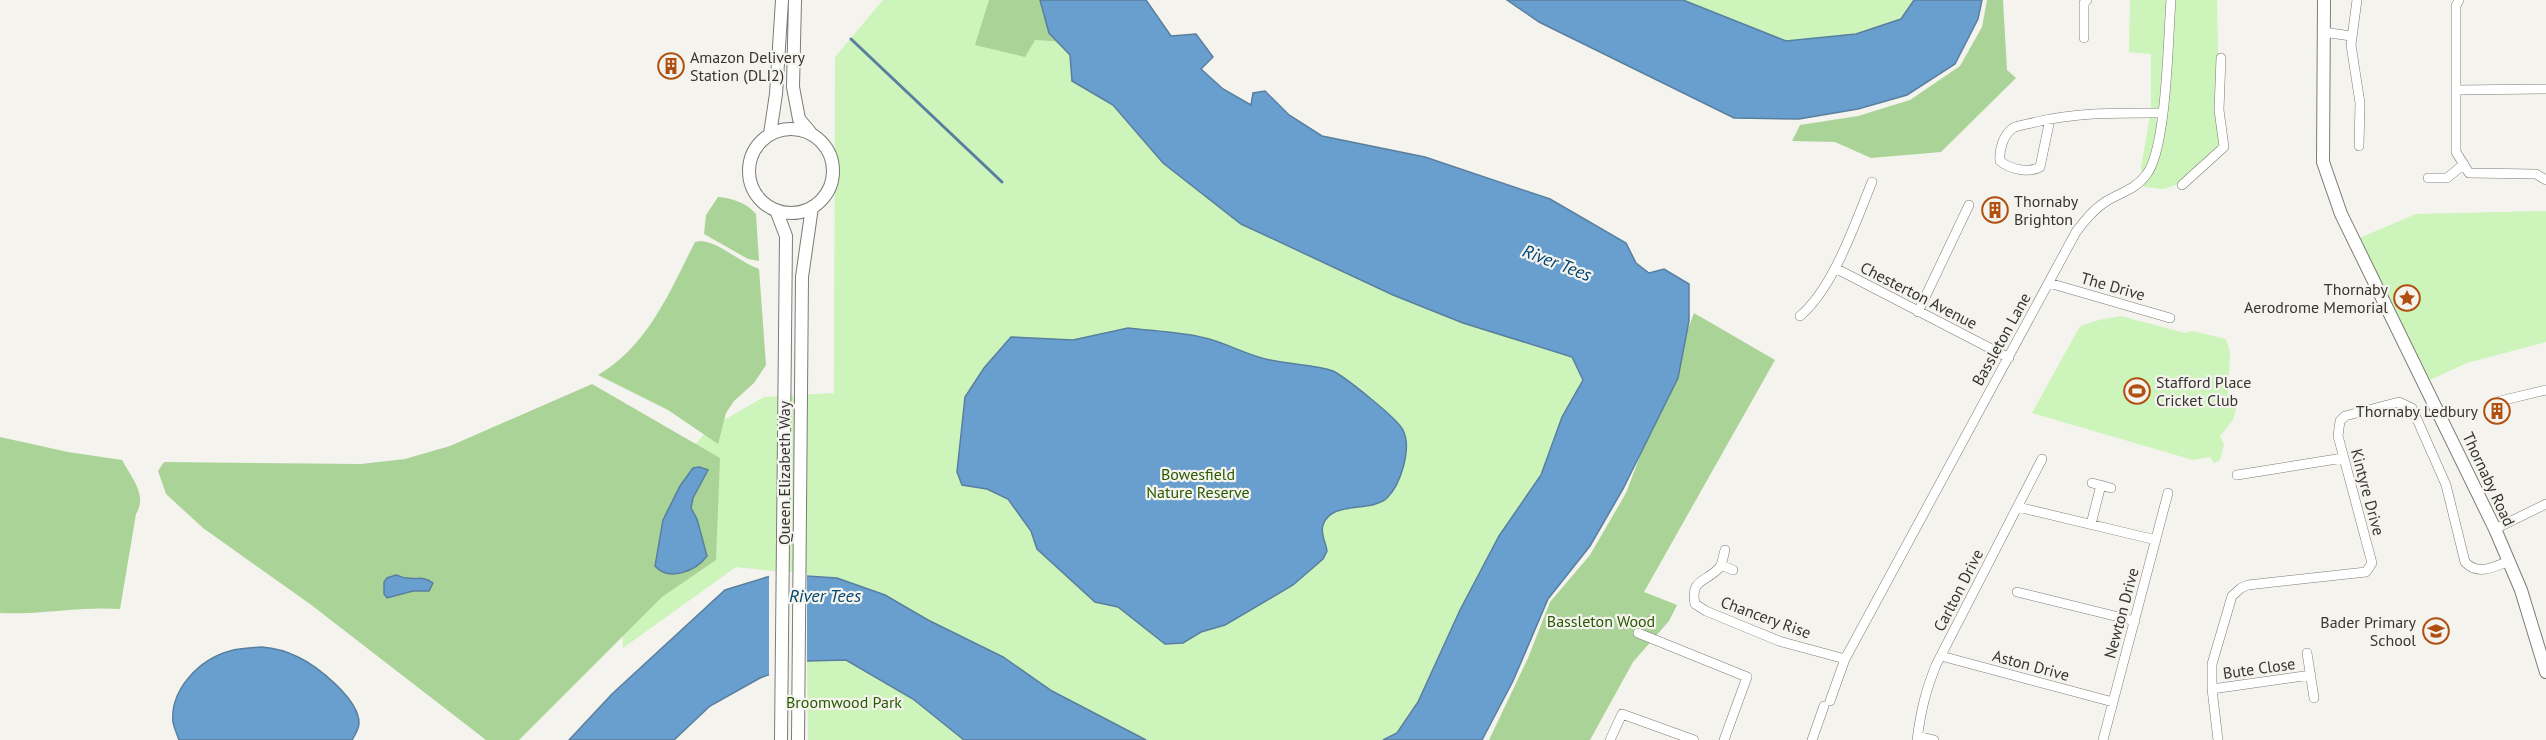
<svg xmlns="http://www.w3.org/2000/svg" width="2546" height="740" viewBox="0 0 2546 740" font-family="'PT Sans',sans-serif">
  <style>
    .green { fill: #ccf4bb }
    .forest { fill: #aad398 }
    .water { fill: #689fce; stroke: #597f9f; stroke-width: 1.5 }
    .pier { fill: #f5f3ed }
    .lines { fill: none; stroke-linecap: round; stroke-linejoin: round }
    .stream { stroke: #597f9f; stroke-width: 3 }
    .minor-casing { stroke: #7c7b75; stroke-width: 10 }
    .tertiary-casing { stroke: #7c7b75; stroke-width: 14 }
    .minor { stroke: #fff; stroke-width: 9 }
    .tertiary { stroke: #fff; stroke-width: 12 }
    .labels { text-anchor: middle; stroke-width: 4.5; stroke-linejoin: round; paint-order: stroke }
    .poi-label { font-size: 16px; fill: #363532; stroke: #f5f3ed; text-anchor: start }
    .street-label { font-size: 16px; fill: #363532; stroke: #f5f3ed }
    .park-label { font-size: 16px; fill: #285903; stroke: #f5f3ed }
    .water-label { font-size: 18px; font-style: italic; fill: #004672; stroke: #f5f3ed }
  </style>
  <rect width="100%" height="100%" fill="#f5f3ed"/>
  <path class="green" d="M883,0H1040L1049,33L1070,55L1072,81L1113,105L1163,163L1463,323L1572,357L1583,380L1562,417L1541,475L1499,536L1460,610L1418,702L1397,733L1383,740H1146L1052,691L1003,657L928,620L885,595L837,578L736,567L623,648L617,530L710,428L764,397L834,393L835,57Z
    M1683,0H1914L1902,19L1856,34L1786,41Z
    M2130,0H2217L2220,145L2176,185L2163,189L2144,187L2141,167L2151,110V54L2129,52Z
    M2546,211V342L2467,363L2430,380L2357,239L2416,214Z
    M2121,316L2185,333L2193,331L2226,339L2230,352L2228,399L2237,405L2233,420L2220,436L2224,445L2220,460L2214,463L2210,457L2193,460L2032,413L2080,326L2099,320Z
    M846,660L913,699L964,740H808L807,661Z"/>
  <path class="forest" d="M989,0H1046L1065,42L1035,40L1025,57L975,45Z
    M1987,0H2003L2007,70L2016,78L1941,152L1871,158L1835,142L1792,141L1800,125L1858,116L1910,100L1960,66L1982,27Z
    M718,197C732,198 747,203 756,214L759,261L748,259L704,234L706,215Z
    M701,241C721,243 739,262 759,269L766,365L754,383L734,401L726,413L718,444L668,410L598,375C648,346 670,291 695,242Z
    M1694,313L1775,360L1644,592L1677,605L1669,621L1633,662L1590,740H1489L1528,658L1550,602L1590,555L1626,493Z
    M592,384L720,458L716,560L662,597L519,740H486L310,604L203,528L166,494L158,471L164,462L361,464L405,459L450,446Z
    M0,437L68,452L122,460C131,477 148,495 136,514L120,609C80,606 40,615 0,613Z"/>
  <path class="water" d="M1040,0H1146L1171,36L1196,34L1213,57L1201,69L1223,89L1251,105L1253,93L1265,91L1289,115L1322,136L1425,157L1550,199L1626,243L1636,263L1649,273L1664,269L1689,284V321L1678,378L1623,489L1590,546L1548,599L1513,681L1482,740H1383L1397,733L1418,702L1460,610L1499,536L1541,475L1562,417L1583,380L1572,357L1463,323L1393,295L1241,224L1163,163L1113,105L1072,81L1070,55L1049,33Z
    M1507,0H1683L1786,41L1856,34L1901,19L1914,0H1982L1978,19L1955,64L1907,95L1858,109L1799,119L1734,118L1539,22Z
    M1128,328C1153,331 1181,332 1205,338C1227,343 1248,356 1270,360C1287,364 1319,365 1333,371C1345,377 1397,418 1403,430C1412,448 1401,484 1387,498C1371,513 1331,500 1323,525C1320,533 1326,543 1327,551L1323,559L1293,585L1225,625L1201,632L1183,643L1165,644L1118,607L1095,602L1037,549L1031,531L1008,499L987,489L962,485L957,472L965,397L984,368L1011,337L1073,340Z
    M699,467L708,470L693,498L691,508L697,519L707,556C696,571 669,582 655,566L663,520L680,486L693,468Z
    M777,574L837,578L885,595L928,620L1003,657L1052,691L1146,740H964L913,699L846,660L807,661L760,678L710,706L674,740H569L612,694L725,590Z
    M396,575C400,576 403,578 407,578C418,580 422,575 433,583L429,591H413L387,598L384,594V582L387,578Z
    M262,647C275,648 286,651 298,657C317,666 359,699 359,723C359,729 355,735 352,740H179C177,734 174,728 173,722C170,689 200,659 230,651C240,648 251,648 262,647Z"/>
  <path class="pier" d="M777,571L807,573V664L769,678V573Z"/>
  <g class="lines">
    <path class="stream" d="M851,39L1002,182"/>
    <g class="minor-casing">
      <path id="minor" d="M2357,0L2351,45L2360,103L2359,146
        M2459,0L2456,6V152L2469,173L2536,174L2546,180
        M2323,32L2351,36
        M2084,38V3L2087,0
        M2456,90L2546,89
        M2050,119L2040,167C2029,173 2011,170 2000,161C1999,150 2003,135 2013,128C2019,125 2029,124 2036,122C2078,112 2119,113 2162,113
        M2428,178H2447L2464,164
        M2182,185L2224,147L2219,110L2221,58
        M1835,268L2009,358
        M2049,283L2170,318
        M1918,312L1969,205
        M1800,316C1834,287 1855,223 1872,182
        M2500,401L2546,390
        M2237,475L2343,458
        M2092,483L2111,488
        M2018,507L2156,540
        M2091,524L2101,485
        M2495,529L2546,504
        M1725,550C1723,556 1723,563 1719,568C1705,583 1690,579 1695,604L1706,611L1779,641L1845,659
        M1721,565L1733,570
        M2017,592L2135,621
        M1638,633L1747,677L1724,740
        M2307,653L2314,698
        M1941,656L2113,702
        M2212,689L2311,675
        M1830,701L1845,659L2076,232C2084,221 2093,210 2105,202C2119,193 2135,190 2146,175C2167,150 2168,37 2171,0
        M1918,736L1934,740
        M1610,740L1622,714L1694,740
        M1812,740L1824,706
        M1917,740C1921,710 1925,693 1936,665L2042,459
        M2103,740L2168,493
        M2218,740L2212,689V664L2232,596L2241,588L2248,585L2366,572L2372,563L2338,436L2340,421L2345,416L2399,402L2412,408L2446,485L2465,562C2478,576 2494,567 2509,561"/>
    </g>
    <g class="tertiary-casing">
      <path id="tertiary" d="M795,0L793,87L799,119L810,132
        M2324,0L2323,162L2341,214L2495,529L2521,590L2546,672
        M749 171a42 42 0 1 1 84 0a42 42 0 1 1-84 0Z
        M770,134L776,94L782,0
        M776,210L786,236L781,740
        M798,740L802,277L812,207"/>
    </g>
    <use href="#minor" class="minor"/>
    <use href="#tertiary" class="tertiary"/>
  </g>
  <defs>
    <g id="building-ring" transform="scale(1.35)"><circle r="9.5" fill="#f5f3ed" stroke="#b04f10" stroke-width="1.5"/><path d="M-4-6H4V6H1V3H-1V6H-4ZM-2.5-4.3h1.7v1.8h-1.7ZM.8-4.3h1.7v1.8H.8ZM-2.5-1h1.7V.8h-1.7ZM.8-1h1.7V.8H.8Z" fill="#b04f10"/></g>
    <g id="sight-ring" transform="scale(1.35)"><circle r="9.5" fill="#f5f3ed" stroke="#b04f10" stroke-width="1.5"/><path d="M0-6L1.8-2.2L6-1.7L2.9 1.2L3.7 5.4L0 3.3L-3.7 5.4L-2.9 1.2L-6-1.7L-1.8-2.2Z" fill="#b04f10"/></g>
    <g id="stadium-ring" transform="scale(1.35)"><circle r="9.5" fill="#f5f3ed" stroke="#b04f10" stroke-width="1.5"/><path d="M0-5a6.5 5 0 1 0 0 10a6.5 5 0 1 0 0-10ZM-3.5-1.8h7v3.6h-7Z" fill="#b04f10"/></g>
    <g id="school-ring" transform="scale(1.35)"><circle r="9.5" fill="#f5f3ed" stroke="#b04f10" stroke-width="1.5"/><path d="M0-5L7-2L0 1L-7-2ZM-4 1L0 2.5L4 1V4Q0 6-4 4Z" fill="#b04f10"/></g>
  </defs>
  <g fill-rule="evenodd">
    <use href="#building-ring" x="671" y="66"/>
    <use href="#building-ring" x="1995" y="210"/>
    <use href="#sight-ring" x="2407" y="298"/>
    <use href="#stadium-ring" x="2137" y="391"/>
    <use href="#building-ring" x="2497" y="411"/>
    <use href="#school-ring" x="2436" y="631"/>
  </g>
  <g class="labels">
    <g class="poi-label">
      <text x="690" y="63">Amazon Delivery<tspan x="690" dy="18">Station (DLI2)</tspan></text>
      <text x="2014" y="207">Thornaby<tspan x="2014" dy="18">Brighton</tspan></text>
      <text x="2388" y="295" text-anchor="end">Thornaby<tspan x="2388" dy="18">Aerodrome Memorial</tspan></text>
      <text x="2156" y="388">Stafford Place<tspan x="2156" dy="18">Cricket Club</tspan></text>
      <text x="2478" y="417" text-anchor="end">Thornaby Ledbury</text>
      <text x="2416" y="628" text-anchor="end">Bader Primary<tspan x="2416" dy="18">School</tspan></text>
    </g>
    <g class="street-label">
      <text transform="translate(2113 286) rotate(16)" y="6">The Drive</text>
      <text transform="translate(1919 295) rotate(27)" y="6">Chesterton Avenue</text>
      <text transform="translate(2001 339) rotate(-61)" y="6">Bassleton Lane</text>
      <text transform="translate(784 473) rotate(-90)" y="6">Queen Elizabeth Way</text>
      <text transform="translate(2489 479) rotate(65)" y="6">Thornaby Road</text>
      <text transform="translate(2368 492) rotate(75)" y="6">Kintyre Drive</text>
      <text transform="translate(1958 590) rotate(-63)" y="6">Carlton Drive</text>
      <text transform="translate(2121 613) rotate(-75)" y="6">Newton Drive</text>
      <text transform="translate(1766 617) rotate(20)" y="6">Chancery Rise</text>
      <text transform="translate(2031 665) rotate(15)" y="6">Aston Drive</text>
      <text transform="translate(2259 668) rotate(-8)" y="6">Bute Close</text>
    </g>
    <g class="park-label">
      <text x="1198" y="480">Bowesfield<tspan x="1198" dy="18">Nature Reserve</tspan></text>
      <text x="1601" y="627">Bassleton Wood</text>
      <text x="844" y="708">Broomwood Park</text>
    </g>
    <g class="water-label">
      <text transform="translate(1557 263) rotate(21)" y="6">River Tees</text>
      <text x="825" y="602">River Tees</text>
    </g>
  </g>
</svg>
